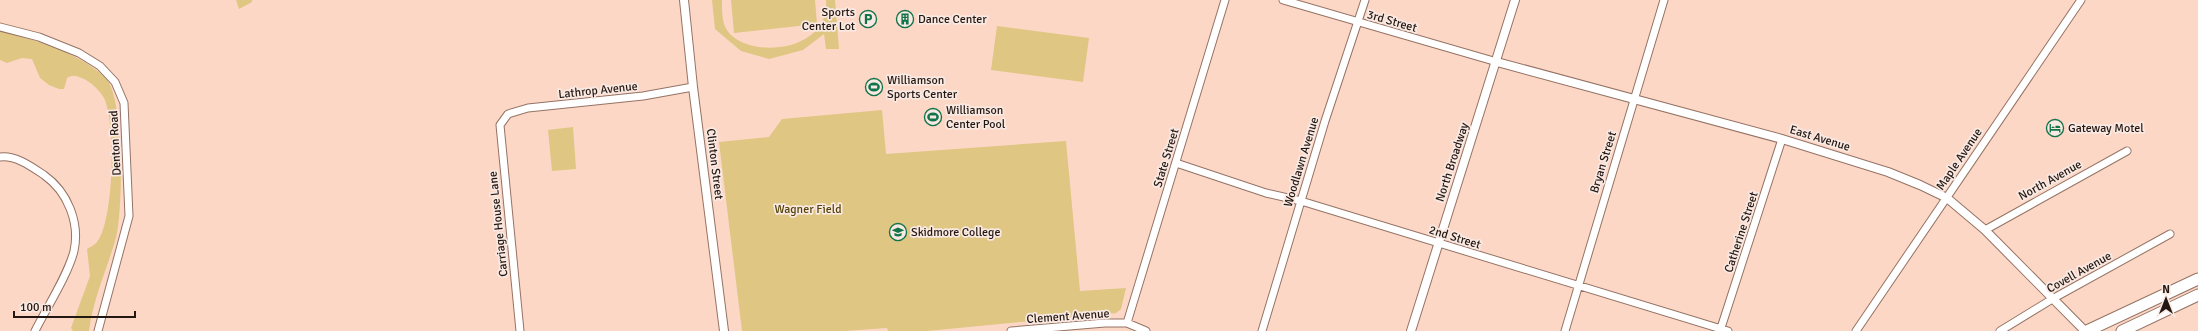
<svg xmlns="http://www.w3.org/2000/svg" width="2198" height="331" viewBox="0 0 2198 331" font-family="Signika,sans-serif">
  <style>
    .green { fill: #dfc682 }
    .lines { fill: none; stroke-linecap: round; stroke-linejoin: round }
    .minor-casing { stroke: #957364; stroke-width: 9 }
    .tertiary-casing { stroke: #957364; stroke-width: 10 }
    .trunk-casing { stroke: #957364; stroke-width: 13 }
    .minor { stroke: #fff; stroke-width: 7 }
    .tertiary { stroke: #fff; stroke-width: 8 }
    .trunk { stroke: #fff; stroke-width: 11 }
    .labels { text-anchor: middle; stroke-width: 3.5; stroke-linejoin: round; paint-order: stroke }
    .poi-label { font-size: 12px; fill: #241711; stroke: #f9e9e3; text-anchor: start }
    .street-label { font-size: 12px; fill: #241711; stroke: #f9e9e3 }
    .park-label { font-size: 12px; fill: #554307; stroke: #f9e9e3 }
  </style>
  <rect width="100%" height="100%" fill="#fdd7c6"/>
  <path class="green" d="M236,0H252V2L239,9Z
    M712,0H722C722,7 722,17 724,24C736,61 831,56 826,0H835L839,49H826L824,34L803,50L769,59L741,51L715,29Z
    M731,0H815L817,24L734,33Z
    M997,26L1089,38L1083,82L991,70Z
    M0,30C35,40 77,52 105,77C125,96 123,210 116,238C107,269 93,299 89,331H73L71,328L90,276L87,249C90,247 95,245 97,242C114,221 116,122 104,98C100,91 91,82 84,79C77,76 73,74 67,78L64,89H59L49,85L40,78L32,59L22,58L7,63L0,60Z
    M882,110L886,154L1066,141L1080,291L1126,288L1121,309L1116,313L927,331H888L887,328L845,331H742L719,142L769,137L782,119Z
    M573,127L576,169L552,171L548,130Z"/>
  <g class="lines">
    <g class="minor-casing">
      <path id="minor" d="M1283,0L1497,62
        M0,27L39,37L79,53L100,66L115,82L124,103L129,216L98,331
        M0,157C16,155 32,167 44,175C68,192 80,223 74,251C68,275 46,309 35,331
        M1176,163L1266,193L1301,201L1728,331
        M1985,230L2127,151
        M1127,323L1225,0
        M520,331L500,125L508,114L528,108L643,96L693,87
        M1011,331L1105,323H1127L1146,331
        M1262,331L1325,121L1365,0
        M1565,331L1664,0
        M1720,331L1782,139
        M1856,331L2081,0
        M2000,331L2054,298L2170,234"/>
    </g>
    <g class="tertiary-casing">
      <path id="tertiary" d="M684,0L693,87L724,331
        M1497,62L1782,139L1888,172L1920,185L1947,198L1985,230L2085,331
        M1411,331L1515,0"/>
    </g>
    <g class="trunk-casing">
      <path id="trunk" d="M2087,331L2198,279
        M2122,331L2198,295"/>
    </g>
    <use href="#minor" class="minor"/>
    <use href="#tertiary" class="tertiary"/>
    <use href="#trunk" class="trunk"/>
  </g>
  <defs>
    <g id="parking-ring" transform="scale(0.9)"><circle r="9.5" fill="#f9e9e3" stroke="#117349" stroke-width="1.5"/><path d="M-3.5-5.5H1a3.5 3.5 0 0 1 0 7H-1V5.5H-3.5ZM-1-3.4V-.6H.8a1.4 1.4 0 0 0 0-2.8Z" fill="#117349"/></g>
    <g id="building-ring" transform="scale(0.9)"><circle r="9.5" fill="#f9e9e3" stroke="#117349" stroke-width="1.5"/><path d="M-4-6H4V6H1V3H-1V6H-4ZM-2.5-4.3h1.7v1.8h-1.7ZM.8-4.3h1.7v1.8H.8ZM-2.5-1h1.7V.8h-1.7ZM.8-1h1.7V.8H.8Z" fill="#117349"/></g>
    <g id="stadium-ring" transform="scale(0.9)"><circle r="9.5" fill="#f9e9e3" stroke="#117349" stroke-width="1.5"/><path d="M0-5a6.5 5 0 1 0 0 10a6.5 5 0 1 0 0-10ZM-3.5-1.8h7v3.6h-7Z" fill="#117349"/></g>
    <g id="hotel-ring" transform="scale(0.9)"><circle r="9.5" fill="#f9e9e3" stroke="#117349" stroke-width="1.5"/><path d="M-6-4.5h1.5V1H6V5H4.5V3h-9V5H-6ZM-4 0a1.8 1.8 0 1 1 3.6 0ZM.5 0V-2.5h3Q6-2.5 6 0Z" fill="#117349"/></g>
    <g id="university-ring" transform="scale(0.9)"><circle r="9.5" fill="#f9e9e3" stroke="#117349" stroke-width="1.5"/><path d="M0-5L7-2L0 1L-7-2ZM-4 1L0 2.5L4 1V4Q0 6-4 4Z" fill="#117349"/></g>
  </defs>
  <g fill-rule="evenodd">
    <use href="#parking-ring" x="868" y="19"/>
    <use href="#building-ring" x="905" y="19"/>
    <use href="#stadium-ring" x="874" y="87"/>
    <use href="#stadium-ring" x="933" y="117"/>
    <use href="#hotel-ring" x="2055" y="128"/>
    <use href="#university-ring" x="898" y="232"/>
  </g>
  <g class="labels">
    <g class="poi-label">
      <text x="855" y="16" text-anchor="end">Sports<tspan x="855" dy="14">Center Lot</tspan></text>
      <text x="918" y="23">Dance Center</text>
      <text x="887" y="84">Williamson<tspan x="887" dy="14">Sports Center</tspan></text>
      <text x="946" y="114">Williamson<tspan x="946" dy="14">Center Pool</tspan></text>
      <text x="2068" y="132">Gateway Motel</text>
      <text x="911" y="236">Skidmore College</text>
    </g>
    <g class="street-label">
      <text transform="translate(1392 21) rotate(16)" y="4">3rd Street</text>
      <text transform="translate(598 90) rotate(-6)" y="4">Lathrop Avenue</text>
      <text transform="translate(1820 138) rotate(17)" y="4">East Avenue</text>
      <text transform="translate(115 143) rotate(-93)" y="4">Denton Road</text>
      <text transform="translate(1166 158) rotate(-73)" y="4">State Street</text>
      <text transform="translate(1959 159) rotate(-56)" y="4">Maple Avenue</text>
      <text transform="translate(1301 162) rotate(-73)" y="4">Woodlawn Avenue</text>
      <text transform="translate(1452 162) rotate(-72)" y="4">North Broadway</text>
      <text transform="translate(1603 162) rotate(-73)" y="4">Bryan Street</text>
      <text transform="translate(715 164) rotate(83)" y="4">Clinton Street</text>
      <text transform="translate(2050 180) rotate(-29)" y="4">North Avenue</text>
      <text transform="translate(498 224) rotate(-96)" y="4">Carriage House Lane</text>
      <text transform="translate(1741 232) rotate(-72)" y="4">Catherine Street</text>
      <text transform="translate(1455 237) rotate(17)" y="4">2nd Street</text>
      <text transform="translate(2079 272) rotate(-29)" y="4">Covell Avenue</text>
      <text transform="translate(1068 316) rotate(-4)" y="4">Clement Avenue</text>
    </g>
    <g class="park-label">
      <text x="808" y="213">Wagner Field</text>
    </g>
  </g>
  <g transform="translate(2166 299)" stroke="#f9e9e3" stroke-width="3" paint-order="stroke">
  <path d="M0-3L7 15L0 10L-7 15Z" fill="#241711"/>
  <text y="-6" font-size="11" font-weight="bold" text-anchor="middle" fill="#241711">N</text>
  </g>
  <path d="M14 311v6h121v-6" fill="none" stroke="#241711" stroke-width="2"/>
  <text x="20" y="311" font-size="12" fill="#241711" stroke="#f9e9e3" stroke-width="3" paint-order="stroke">100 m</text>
</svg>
